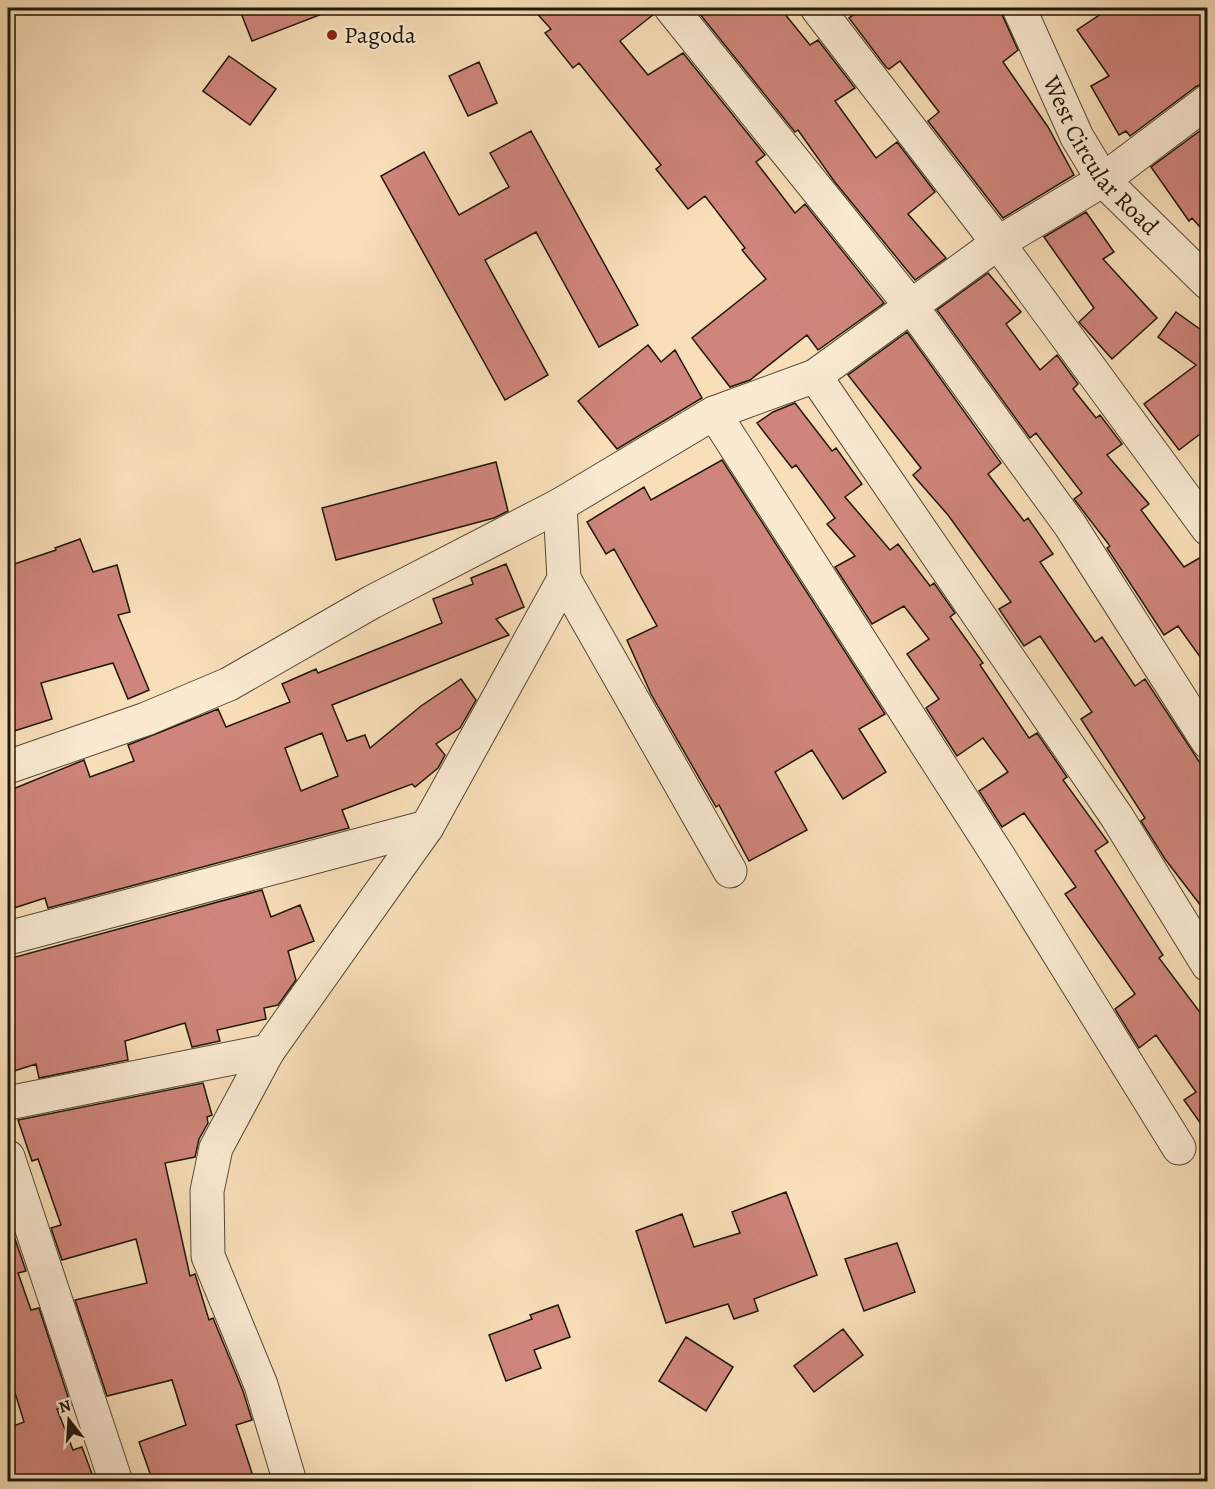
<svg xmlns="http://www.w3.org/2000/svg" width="1215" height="1489" viewBox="0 0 1215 1489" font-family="Alegreya,serif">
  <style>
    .building { fill: #cf857b; stroke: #1f170b; stroke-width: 1.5; fill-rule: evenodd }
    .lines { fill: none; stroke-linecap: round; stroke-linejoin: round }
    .minor-casing { stroke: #554936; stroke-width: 35 }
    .minor { stroke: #faead2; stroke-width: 33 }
    .poi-dot { fill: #8f2418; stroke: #faead2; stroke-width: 2 }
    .labels { text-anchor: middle; stroke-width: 4.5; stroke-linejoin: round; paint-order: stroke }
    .poi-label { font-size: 24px; fill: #1f170b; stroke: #faead2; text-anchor: start }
    .street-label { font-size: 24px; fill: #1f170b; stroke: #faead2 }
  </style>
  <rect width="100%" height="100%" fill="#f8dfb9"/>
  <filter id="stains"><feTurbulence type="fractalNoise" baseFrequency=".00333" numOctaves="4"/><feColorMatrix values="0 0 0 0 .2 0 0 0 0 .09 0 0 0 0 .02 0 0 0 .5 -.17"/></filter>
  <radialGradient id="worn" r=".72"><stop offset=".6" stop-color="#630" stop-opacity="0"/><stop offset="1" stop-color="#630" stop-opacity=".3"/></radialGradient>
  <path class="building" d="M239,8H334L335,9L252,41Z
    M532,8H653L654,14L620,41L648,75L683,53L765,155L756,162L795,213L805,204L884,303L818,350L807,335L750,380L730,387L692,338L766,279L742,250L745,248L705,196L688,209L656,169L661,165L579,63L573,68L545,33L551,29Z
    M695,8H780L810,45L818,40L855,88L835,101L876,158L897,142L935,192L908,214L946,258L915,280L834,181L798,130L795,132Z
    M864,8H999L1018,50L1003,62L1048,127L1074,175L1003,218L928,121L939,112L900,61L889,69L886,67L849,18Z
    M1110,8H1208V83L1197,86L1130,136L1126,131L1119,135L1091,86L1109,76L1077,30Z
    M229,56L276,89L250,125L203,91Z
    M479,62L497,103L468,116L449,76Z
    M1208,125V236L1192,218L1189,221L1151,167Z
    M531,131L638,325L599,347L536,232L485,260L548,375L505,400L381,176L424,152L459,215L509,187L490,153Z
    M1086,212L1114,252L1103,259L1157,318L1112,359L1079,322L1094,308L1044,237Z
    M988,273L1021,312L1006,324L1040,370L1057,355L1078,384L1073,389L1096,418L1100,415L1122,444L1107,455L1149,504L1141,510L1184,567L1208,553V668L1178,626L1164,635L1107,548L1110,546L1074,499L1082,493L1036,433L1030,438L937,310Z
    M1176,312L1208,335V428L1179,450L1144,404L1196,365L1158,337Z
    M907,332L1001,463L988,474L1024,521L1028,518L1053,554L1040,562L1095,642L1102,637L1135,686L1145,679L1208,775V915L1165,859L1141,821L1145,818L1081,719L1092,712L1040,636L1024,646L999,609L1011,602L948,515L913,475L921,468L848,375Z
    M648,345L661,362L675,350L702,398L617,449L578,401Z
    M795,403L832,451L836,448L862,484L845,497L890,550L898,544L930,586L934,583L955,613L950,617L983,663L980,665L1029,738L1037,733L1067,777L1063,780L1108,842L1095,851L1163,955L1159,958L1208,1023V1134L1184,1100L1196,1092L1156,1035L1139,1048L1115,1009L1135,994L1065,894L1076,887L1024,813L1002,827L979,791L1008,772L983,738L957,756L926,708L939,699L907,654L929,639L904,606L872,624L835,567L855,556L827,524L835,518L796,465L792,468L757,423L773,412Z
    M722,460L885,714L859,729L886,772L843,799L812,750L775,772L807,830L749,861L719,805L716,807L651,694L627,640L657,626L614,549L606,554L587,522L644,487L651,500Z
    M496,462L508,511L494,518L336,560L322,508Z
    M80,539L93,572L117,565L130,612L118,615L149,690L128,699L113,663L41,683L52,719L8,733V566L56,550L55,548Z
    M506,564L524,607L496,619L509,635L332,705L347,741L365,735L370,748L421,706L461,679L476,700L460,728L436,744L445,755L438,768L415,787L412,784L342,810L349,828L48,908L45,898L8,910V791L84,760L90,777L134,761L128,745L218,709L226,727L290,702L282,684L316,669L318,673L442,623L433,599L473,584L471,578ZM322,733L338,776L301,791L285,748Z
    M262,890L271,917L300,905L314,941L288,951L296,980L278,1005L264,1008L266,1019L217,1030L220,1041L192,1047L185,1023L125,1041L128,1060L39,1078L36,1064L8,1073V959Z
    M203,1083L212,1115L207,1117L208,1123L199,1139L195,1157L165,1163L190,1276L195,1274L209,1320L213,1318L243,1391L252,1420L236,1425L255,1482H153L139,1442L186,1425L172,1380L107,1396L75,1300L147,1283L136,1239L62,1260L51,1228L61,1225L38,1159L32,1161L18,1120Z
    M786,1192L817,1275L754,1299L758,1311L734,1319L728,1304L666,1323L636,1231L682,1214L694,1247L740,1233L732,1212Z
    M15,1239L26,1271L18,1273L31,1310L39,1308L71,1406L57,1409L73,1450L82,1447L95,1482H8V1428L24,1422L8,1370V1241Z
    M897,1243L915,1292L864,1311L845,1259Z
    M558,1305L570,1337L534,1350L541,1368L506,1381L489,1335L532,1319L530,1315Z
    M843,1329L863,1355L814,1392L794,1366Z
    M686,1337L733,1367L706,1411L659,1381Z"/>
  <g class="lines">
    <g class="minor-casing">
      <g id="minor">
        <path d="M671,8L911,306L1070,525L1208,742"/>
        <path d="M817,8L998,243L1208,529"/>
        <path id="s1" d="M1019,8L1077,137L1103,180L1208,283"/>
        <path d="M815,376L1117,817L1208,965"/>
        <path d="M714,413L999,857L1179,1148"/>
        <path d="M564,579L730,871"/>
        <path d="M8,767L146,719L229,684L372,602L560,505L714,413L815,376L998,243L1103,180L1208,101"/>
        <path d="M8,938L427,827"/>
        <path d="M8,1103L268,1051"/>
        <path d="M8,1157L116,1482"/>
        <path d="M290,1482L261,1385L208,1256L207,1191L216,1148L268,1051L427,827L564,579L560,505"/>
      </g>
    </g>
    <use href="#minor" class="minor"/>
  </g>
  <circle class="poi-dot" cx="332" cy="35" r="6"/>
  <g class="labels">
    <g class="poi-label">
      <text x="344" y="43">Pagoda</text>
    </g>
    <g class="street-label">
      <text dy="8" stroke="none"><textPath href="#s1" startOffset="170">West Circular Road</textPath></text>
    </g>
  </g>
  <rect width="1215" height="1489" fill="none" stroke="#f8dfb9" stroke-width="30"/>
  <rect x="9" y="9" width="1197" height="1471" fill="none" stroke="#1f170b" stroke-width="3"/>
  <rect x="15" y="15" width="1185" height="1459" fill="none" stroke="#1f170b" stroke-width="1.5"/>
  <g transform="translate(69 1420) rotate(343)" stroke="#faead2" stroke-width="4.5" paint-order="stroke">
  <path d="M0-4.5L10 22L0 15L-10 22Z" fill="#1f170b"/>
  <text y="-9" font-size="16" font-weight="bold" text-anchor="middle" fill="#1f170b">N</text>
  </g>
  <rect width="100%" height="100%" filter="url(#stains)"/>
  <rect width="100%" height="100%" fill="url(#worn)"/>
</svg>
